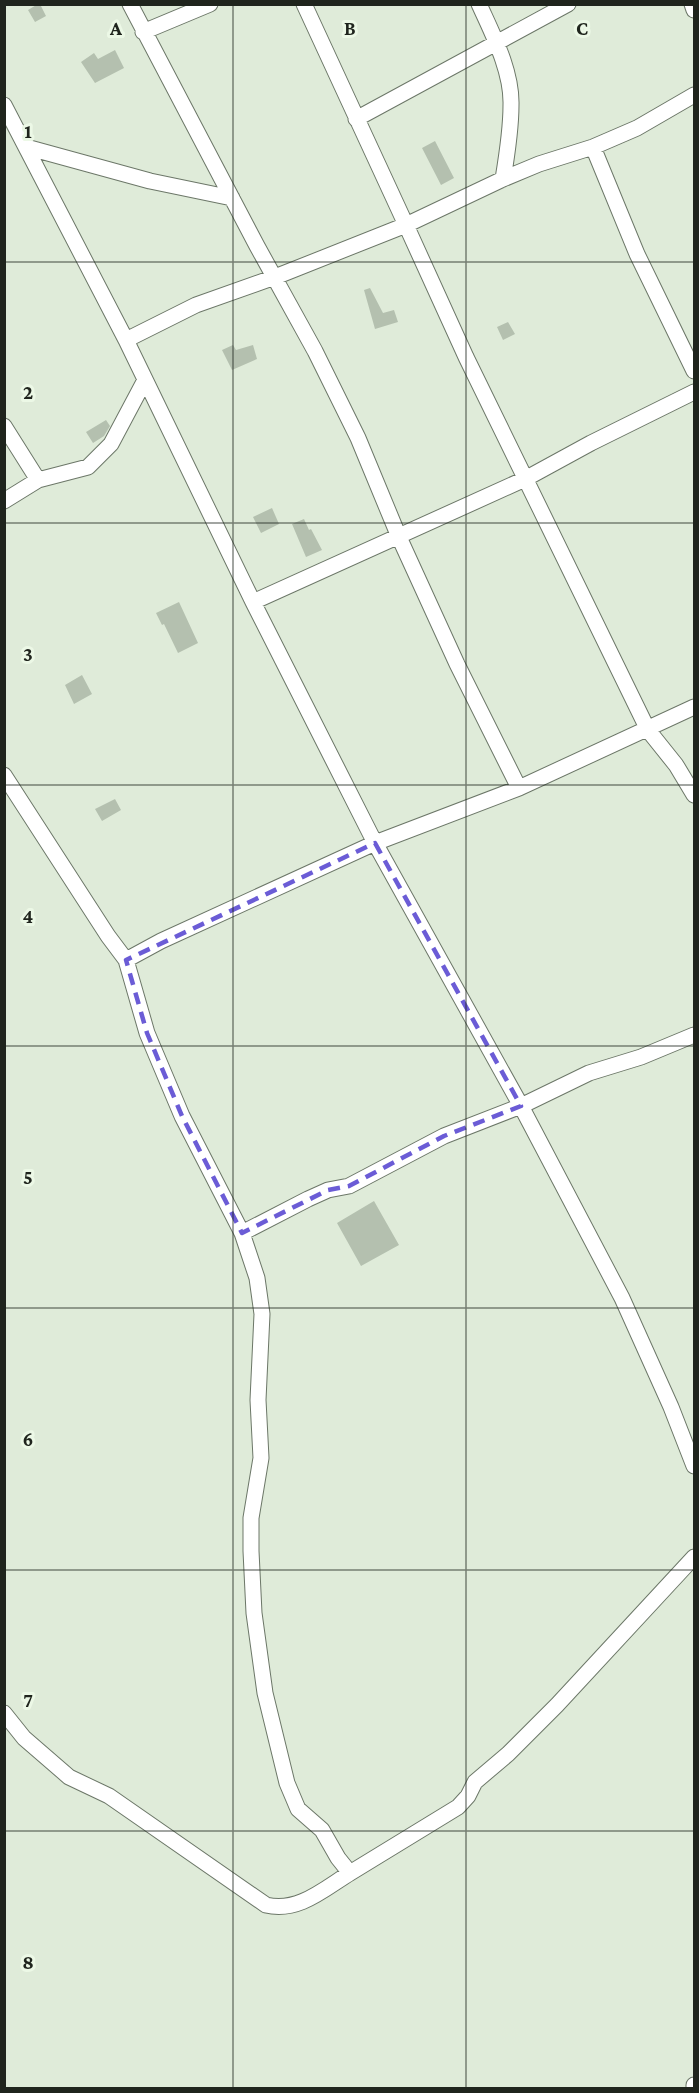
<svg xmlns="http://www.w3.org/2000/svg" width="699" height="2093" viewBox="0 0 699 2093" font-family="'Crimson Pro',serif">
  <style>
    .building { fill: #b4c0af }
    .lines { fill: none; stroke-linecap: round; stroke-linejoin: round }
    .street-casing { stroke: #6c7768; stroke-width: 17 }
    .street { stroke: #fff; stroke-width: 15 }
    .marked { fill: none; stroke: #6b5cd6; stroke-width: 4.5; stroke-dasharray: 12 8; stroke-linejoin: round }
    .grid { fill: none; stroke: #1f241d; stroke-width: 1.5; stroke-opacity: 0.55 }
    .grid-label { font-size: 20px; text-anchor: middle; font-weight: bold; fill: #1f241d; stroke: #ecf8e6; stroke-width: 6; stroke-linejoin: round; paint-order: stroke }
  </style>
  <rect width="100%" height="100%" fill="#dfebd9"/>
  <path class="building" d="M38,4H40L46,16L35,22L28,10Z
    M115,50L124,68L95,83L81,62L94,53L98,59Z
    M435,141L454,178L441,185L422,148Z
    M370,288L383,313L394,310L398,322L375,329L364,290Z
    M508,322L515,334L503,340L497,327Z
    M233,345L236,350L253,345L257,359L232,370L222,350Z
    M106,420L110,426L104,436L93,443L86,432Z
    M272,508L279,524L261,533L253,517Z
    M304,519L309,530L311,529L322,550L306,557L292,524Z
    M179,602L198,643L178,653L164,624L162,625L156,613Z
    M82,675L92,694L74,704L65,685Z
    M115,799L121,810L102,821L95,809Z
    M374,1201L399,1245L361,1266L337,1223Z"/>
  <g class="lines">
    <g class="street-casing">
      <path id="street" d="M130,4L257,246L315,351L358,438L399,537L457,664L519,788
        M304,4L406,225L466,357L648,730L676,765L694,795
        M479,4C493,35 512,71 511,105C511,130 507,155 503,179
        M692,4L694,10
        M143,32L210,4
        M4,105L126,340L253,602L375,843L521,1106L622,1298L671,1407L694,1466
        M356,119L568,4
        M26,147L150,181L232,198
        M593,147L637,254L694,371
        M126,340L196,305L275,277L406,225L503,179L539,164L593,147L637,128L694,95
        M4,426L38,480
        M4,501L38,480L88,467L111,444L145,380
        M253,602L525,479L591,443L694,392
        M4,775L108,936L126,960L161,941L375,843L519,788L694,707
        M126,960L147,1033L182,1116L242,1233L257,1278L262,1314L258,1400L261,1458L251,1518V1551L254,1613L265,1693L287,1783L298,1809L322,1830L338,1858L350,1873L458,1807L468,1796L475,1782L508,1754L557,1705L694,1557
        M242,1233L308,1199L328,1190L349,1186L444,1136L521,1106L589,1073L641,1057L694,1035
        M4,1713L24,1738L69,1777L109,1796L266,1905C298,1913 324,1889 350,1873
        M694,2088V2085"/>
    </g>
    <use href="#street" class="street"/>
  </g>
  <path class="marked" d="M375,843L521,1106L444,1136L349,1186L328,1190L242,1233L182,1116L147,1033L126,960Z"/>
  <path class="grid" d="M233,4V2088M466,4V2088M4,262H694M4,523H694M4,785H694M4,1046H694M4,1308H694M4,1570H694M4,1831H694"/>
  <g class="grid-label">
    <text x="116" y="35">A</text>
    <text x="350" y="35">B</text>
    <text x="582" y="35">C</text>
    <text x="28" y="138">1</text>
    <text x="28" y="399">2</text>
    <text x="28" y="661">3</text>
    <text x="28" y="923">4</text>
    <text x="28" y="1184">5</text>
    <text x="28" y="1446">6</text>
    <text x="28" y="1707">7</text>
    <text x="28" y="1969">8</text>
  </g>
  <rect width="699" height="2093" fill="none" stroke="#1f241d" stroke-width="12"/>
</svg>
